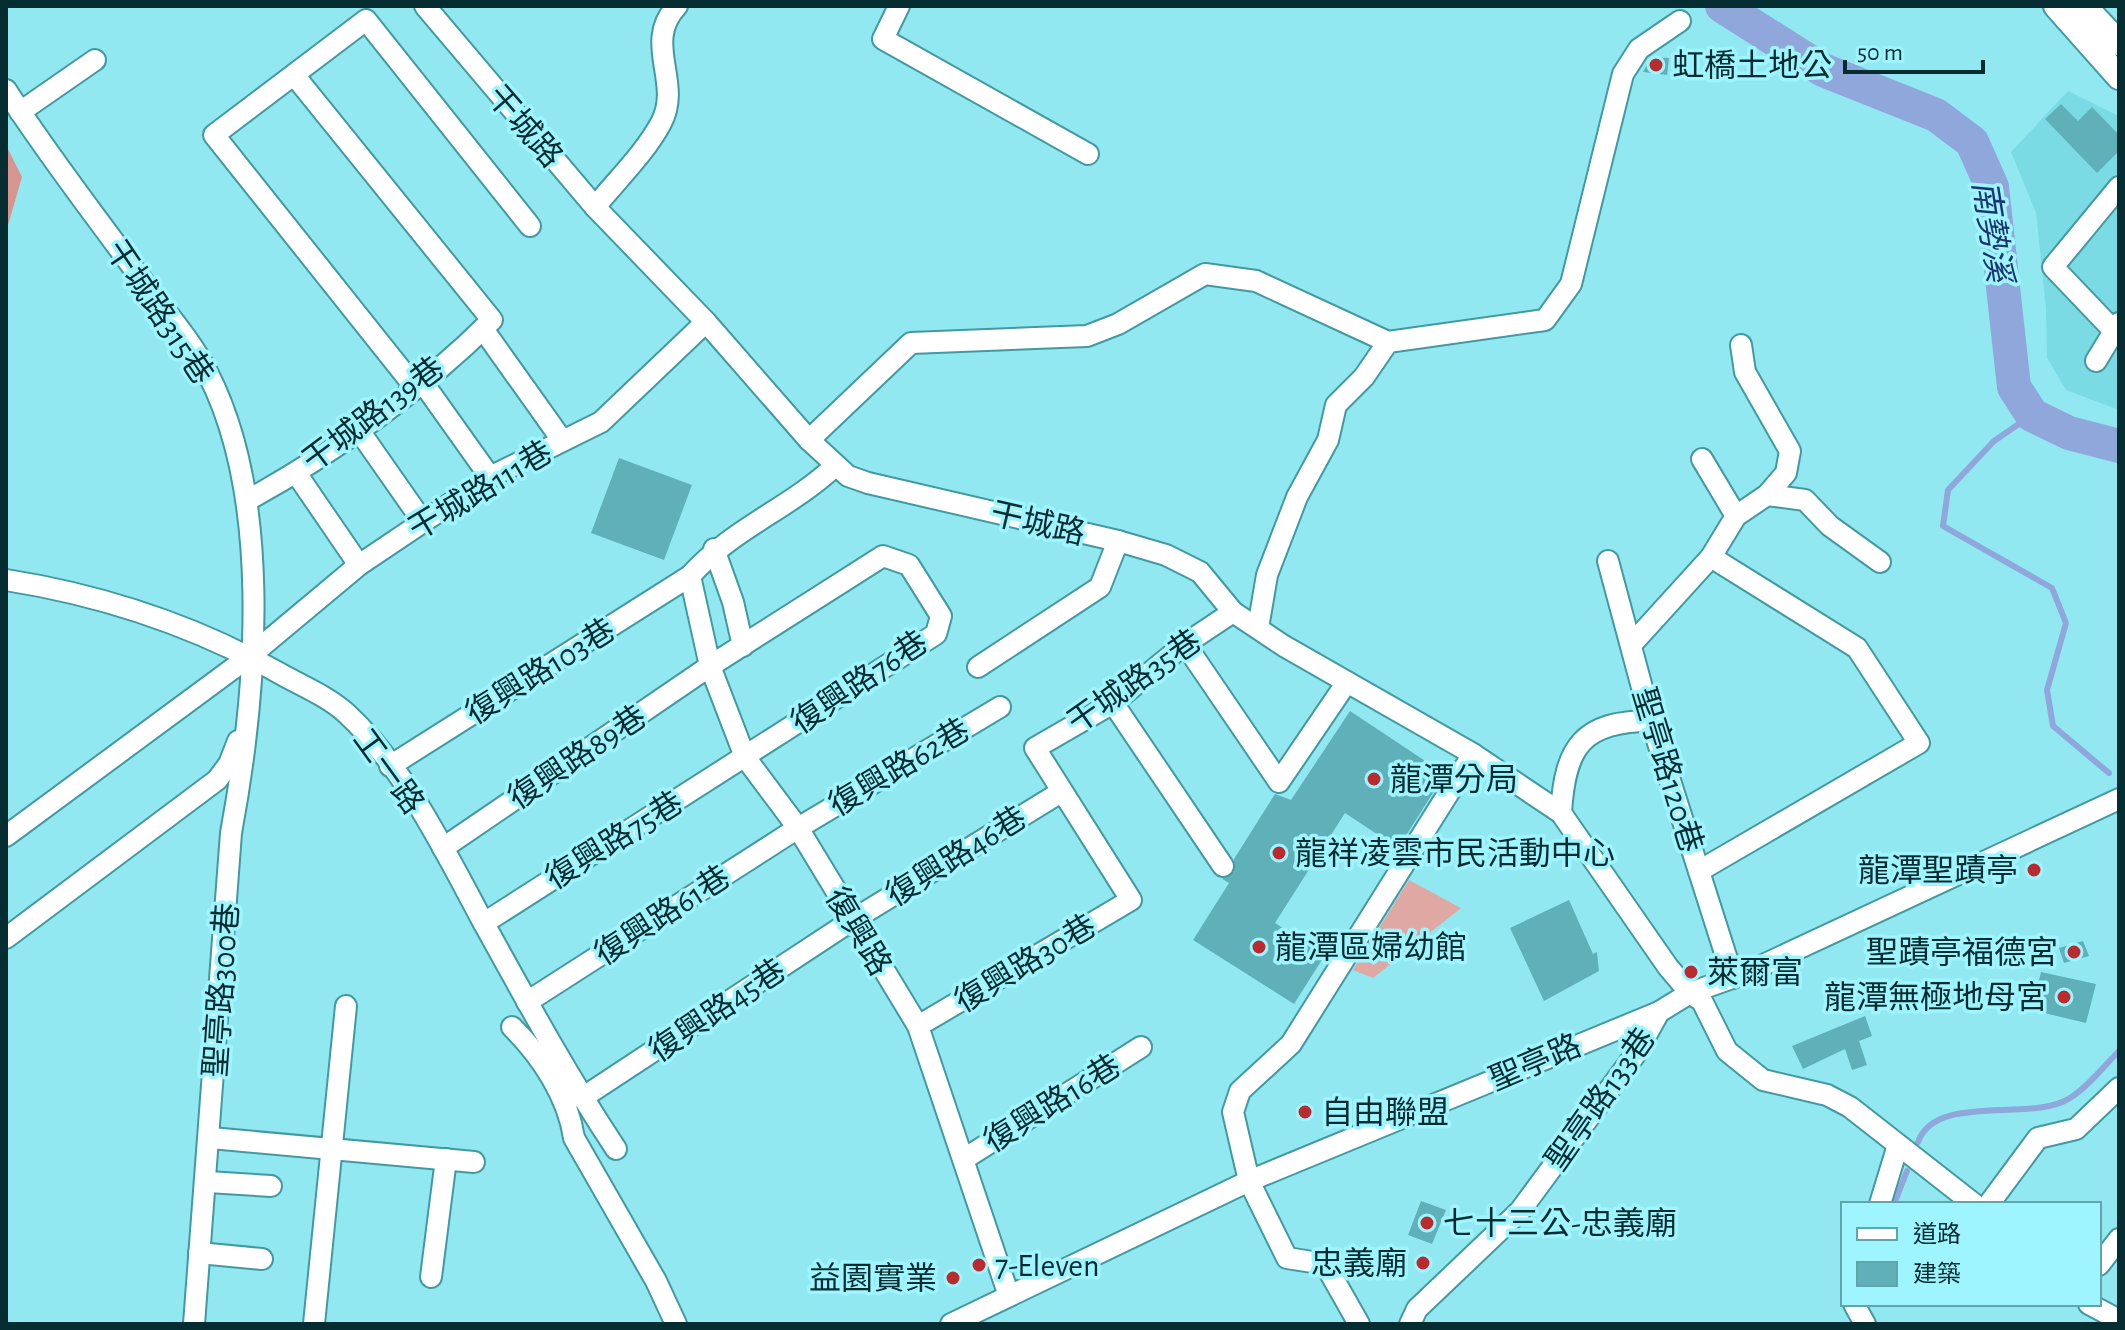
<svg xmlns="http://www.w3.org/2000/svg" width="2125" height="1330" font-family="'Alegreya Sans','Noto Sans TC',sans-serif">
<rect width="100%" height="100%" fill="#92e8f1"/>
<polygon fill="#7bdbe5" points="2068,91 2119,116 2119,410 2066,390 2047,358 2046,308 2036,213 2011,152"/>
<polygon fill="#e0a8a3" points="1409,880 1461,908 1373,978 1353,970"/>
<polygon fill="#d7958f" points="6,145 22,177 6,232"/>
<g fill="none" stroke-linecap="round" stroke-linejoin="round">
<g stroke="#8fa7db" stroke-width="6">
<polyline points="2032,415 1994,441 1948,490 1943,526 2052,588 2066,623 2047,690 2053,726 2109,773"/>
<path d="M1918 1142C1936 1092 2032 1123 2070 1098 2088 1087 2104 1066 2119 1051"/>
<polyline points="1894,1204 1907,1171"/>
</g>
<polyline stroke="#8fa7db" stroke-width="34" points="1722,6 1823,70 1936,115 1972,142 1992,187 2014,387 2032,415 2069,433 2119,446"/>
</g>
<g fill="#5fb0b9">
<polygon points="1651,57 1669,58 1667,75 1643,72"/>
<polygon points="2061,104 2078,121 2092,107 2119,135 2119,151 2097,173 2045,119"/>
<polygon points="619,458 692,485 664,560 591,533"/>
<polygon points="1350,711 1445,774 1398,848 1345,813 1275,923 1325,955 1294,1004 1193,940 1229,883 1222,879 1234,872 1234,859 1275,794 1291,800"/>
<polygon points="1569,900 1593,954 1597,952 1599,971 1544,1001 1510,928"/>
<polygon points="2083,941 2089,956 2064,963 2059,948"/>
<polygon points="2041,972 2096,984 2086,1023 2032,1010"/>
<polygon points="1865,1016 1872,1036 1859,1041 1867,1065 1852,1070 1845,1049 1803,1069 1792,1046"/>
<polygon points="1421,1201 1446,1210 1432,1244 1408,1235"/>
</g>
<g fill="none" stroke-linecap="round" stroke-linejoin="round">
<g stroke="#4299a2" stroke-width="24">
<g id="minor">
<polyline points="425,6 595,207 706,322 809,440 848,476 868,483 1118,541 1166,555 1200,572 1233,612 1284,646 1473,754 1561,813 1668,967 1690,993 1702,1001 1727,1051 1763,1080 1827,1095 1850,1107 1974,1204"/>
<polyline points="899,6 883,39 1088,154"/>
<path d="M6 90C50 159 102 224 150 291 167 313 186 335 200 359 275 487 257 693 231 833L194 1324"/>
<polyline points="20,112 95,60"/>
<path d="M595 207C616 181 645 153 661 123 683 82 642 43 677 6"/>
<polyline points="483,329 562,440"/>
<polyline points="2114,331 2053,267 2119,187"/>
<polyline points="2096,361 2119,323"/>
<polyline points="421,380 490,477"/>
<polyline points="414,386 214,135 366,20 530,226"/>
<polyline points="358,429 423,522"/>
<polyline points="809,440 911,343 1087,336 1118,324 1205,274 1256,281 1388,342"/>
<polyline points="1702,459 1736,516"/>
<polyline points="296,473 359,565"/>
<polyline points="1767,495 1805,500 1830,526 1880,562"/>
<path d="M248 500C335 452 422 390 492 320L294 75"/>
<polyline points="714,549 733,602 743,646"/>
<polyline points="1608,561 1651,721 1733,978"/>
<polyline points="690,576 710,666 745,757 798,828 918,1026 1009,1296"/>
<path d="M6 580C101 595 195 626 279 673 302 686 327 696 346 713 403 765 446 853 482 920 525 998 567 1075 616 1149"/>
<polyline points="1258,628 1267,575 1297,497 1328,440 1336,405 1364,377 1388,342 1545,320 1571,284 1623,74 1639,49 1680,21"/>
<polyline points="1185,644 1279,782 1347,682"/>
<polyline points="1631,645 1711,557 1736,516 1767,495 1786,473 1790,451 1745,372 1741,345"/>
<polyline points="978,667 1100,587 1118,541"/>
<polyline points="1113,703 1223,866"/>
<path d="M390 766 690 576C733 528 789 509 835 466"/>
<path d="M1561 813C1565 747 1582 721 1651 721"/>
<polyline points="6,836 250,656 359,565 490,477 601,422 706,322"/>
<polyline points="443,848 710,666 883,556 909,565 941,616 936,634 484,923"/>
<polyline points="1699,871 1919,743 1857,648 1711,557"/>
<polyline points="6,938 217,780 229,764 238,741"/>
<polyline points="527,1002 798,828 1000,707"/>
<polyline points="918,1026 1131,900 1035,748 1113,703 1185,644 1233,612"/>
<path d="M512 1027C541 1056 568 1096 574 1138L656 1281 676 1324"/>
<polyline points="582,1098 851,921 1061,792"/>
<polyline points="211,1138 474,1162"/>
<polyline points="964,1159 1141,1047"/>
<polyline points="208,1182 271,1186"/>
<polyline points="1880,1204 1898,1145"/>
<polyline points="1989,1204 2038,1138 2076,1129 2119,1088"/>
<polyline points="199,1253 262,1259"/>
<polyline points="2099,1265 2119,1239"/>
<polyline points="431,1277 446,1159"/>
<polyline points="1854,1304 1865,1324"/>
<polyline points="2089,1304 2119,1320"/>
<polyline points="314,1324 346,1006"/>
<polyline points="951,1324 1249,1181 1659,1012 1690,993 1746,973 2119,799"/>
<polyline points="1359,1324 1325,1264 1287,1258 1249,1181 1233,1112 1240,1091 1291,1044 1473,754"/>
<polyline points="1410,1324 1417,1309 1520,1211 1637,1052 1659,1012"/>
</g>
</g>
<g stroke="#4299a2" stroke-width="28">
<g id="major">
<polyline points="2056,6 2119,77"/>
<polyline points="2084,6 2119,43"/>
</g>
</g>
<use href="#minor" stroke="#fff" stroke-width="20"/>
<use href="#major" stroke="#fff" stroke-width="24"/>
</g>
<g fill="#ba2b2f" stroke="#9ff5ff" stroke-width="3">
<circle cx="1656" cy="65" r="8"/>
<circle cx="1374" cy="779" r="8"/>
<circle cx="1279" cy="853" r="8"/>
<circle cx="2034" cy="870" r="8"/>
<circle cx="1259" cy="947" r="8"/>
<circle cx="2074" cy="952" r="8"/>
<circle cx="1691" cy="972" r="8"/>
<circle cx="2064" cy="997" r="8"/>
<circle cx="1305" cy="1112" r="8"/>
<circle cx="1427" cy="1223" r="8"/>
<circle cx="1423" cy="1263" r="8"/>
<circle cx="979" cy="1265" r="8"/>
<circle cx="953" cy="1278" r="8"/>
</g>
<g text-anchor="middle" stroke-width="7" stroke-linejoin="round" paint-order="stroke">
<g font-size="32" fill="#052c30" stroke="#9ff5ff" text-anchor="start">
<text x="1672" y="76">虹橋土地公</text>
<text x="1390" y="790">龍潭分局</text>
<text x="1295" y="864">龍祥凌雲市民活動中心</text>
<text x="2018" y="881" text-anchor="end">龍潭聖蹟亭</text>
<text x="1275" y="958">龍潭區婦幼館</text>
<text x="2058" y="963" text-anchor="end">聖蹟亭福德宮</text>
<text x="1707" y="983">萊爾富</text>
<text x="2048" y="1008" text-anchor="end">龍潭無極地母宮</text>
<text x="1321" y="1123">自由聯盟</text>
<text x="1443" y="1234">七十三公-忠義廟</text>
<text x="1407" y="1274" text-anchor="end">忠義廟</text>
<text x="995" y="1276">7-Eleven</text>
<text x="937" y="1289" text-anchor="end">益園實業</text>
</g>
<g font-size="32" fill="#052c30" stroke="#9ff5ff">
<text transform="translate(525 126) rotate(49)" y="11">干城路</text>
<text transform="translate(160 312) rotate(56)" y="11">干城路315巷</text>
<text transform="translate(373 414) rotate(-37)" y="11">干城路139巷</text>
<text transform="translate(480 490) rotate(-31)" y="11">干城路111巷</text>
<text transform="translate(1038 523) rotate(13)" y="11">干城路</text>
<text transform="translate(540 671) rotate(-32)" y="11">復興路103巷</text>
<text transform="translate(1134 681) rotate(-35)" y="11">干城路35巷</text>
<text transform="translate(859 682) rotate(-34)" y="11">復興路76巷</text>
<text transform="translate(577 757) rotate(-34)" y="11">復興路89巷</text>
<text transform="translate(899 767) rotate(-31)" y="11">復興路62巷</text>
<text transform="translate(1668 770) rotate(73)" y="11">聖亭路120巷</text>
<text transform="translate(389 771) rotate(54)" y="11">工一路</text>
<text transform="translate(614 840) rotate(-32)" y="11">復興路75巷</text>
<text transform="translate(956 856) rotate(-32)" y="11">復興路46巷</text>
<text transform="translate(662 915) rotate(-33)" y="11">復興路61巷</text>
<text transform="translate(859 931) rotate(59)" y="11">復興路</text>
<text transform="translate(1025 963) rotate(-31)" y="11">復興路30巷</text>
<text transform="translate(221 990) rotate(-86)" y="11">聖亭路300巷</text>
<text transform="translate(717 1010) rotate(-34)" y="11">復興路45巷</text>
<text transform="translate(1535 1062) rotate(-23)" y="11">聖亭路</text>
<text transform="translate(1600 1099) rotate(-55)" y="11">聖亭路133巷</text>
<text transform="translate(1052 1103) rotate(-32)" y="11">復興路16巷</text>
</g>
<g font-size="34" font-style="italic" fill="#1c3572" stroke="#9ff5ff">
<text transform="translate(1993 231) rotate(81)" y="12">南勢溪</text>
</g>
</g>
<rect width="2125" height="1330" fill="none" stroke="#052c30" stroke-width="16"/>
<rect x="1841" y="1202" width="260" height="104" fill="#9ff5ff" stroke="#61a5ac" stroke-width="2"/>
<rect x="1857" y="1228" width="40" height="12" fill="#ffffff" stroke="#61a5ac" stroke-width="2"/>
<text x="1913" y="1242" font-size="24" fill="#052c30">道路</text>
<rect x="1857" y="1262" width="40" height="24" fill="#5fb0b9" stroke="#61a5ac" stroke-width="2"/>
<text x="1913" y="1282" font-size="24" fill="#052c30">建築</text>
<path d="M1845 60v12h138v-12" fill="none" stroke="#052c30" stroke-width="4"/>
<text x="1857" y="60" font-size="24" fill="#052c30" stroke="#9ff5ff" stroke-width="6" paint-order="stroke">50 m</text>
</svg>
